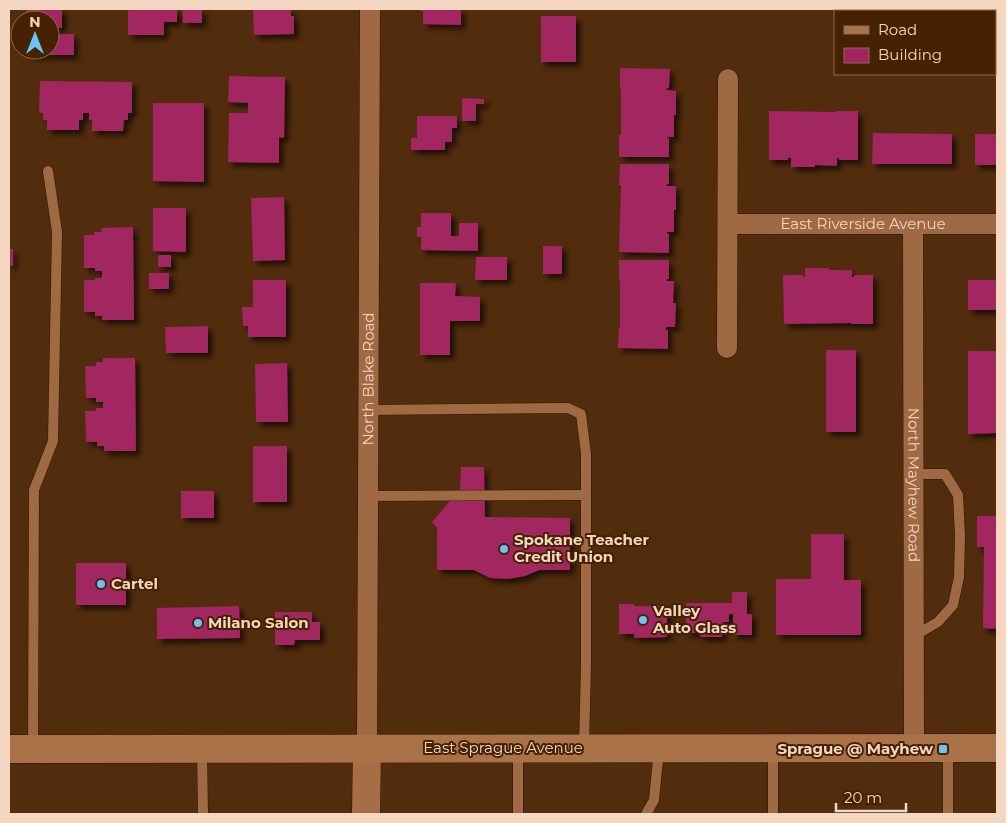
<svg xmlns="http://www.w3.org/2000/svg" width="1006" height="823" font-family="Montserrat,sans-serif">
<defs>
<filter id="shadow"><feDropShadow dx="4.5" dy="4.5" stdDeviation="2.5" flood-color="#0009"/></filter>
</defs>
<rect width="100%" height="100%" fill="#512c0d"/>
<g fill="#a22560" filter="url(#shadow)">
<polygon points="26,9 62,9 62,28 50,28 50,20 26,20"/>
<polygon points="128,9 177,9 177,22 164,22 164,35 128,35"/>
<polygon points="182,9 202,9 202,23 183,23"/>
<polygon points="253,9 291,9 291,16 294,16 294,34 254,35"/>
<polygon points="420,9 461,9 461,25 423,24 423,11 420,11"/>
<rect x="541" y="16" width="35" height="46"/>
<polygon points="50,34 74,34 74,55 27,55 27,50 50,50"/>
<polygon points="620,68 670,69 669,88 667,88 667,90 676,91 676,115 674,115 674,137 667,137 667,138 669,138 669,157 619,157 619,135 621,135 621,89 620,89"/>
<polygon points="229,76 285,77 284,138 279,137 279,163 228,162 229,113 248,113 248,103 228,102"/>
<polygon points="40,81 132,82 132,113 128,113 128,120 124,120 123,131 92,131 92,120 89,120 89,113 83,113 83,120 79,120 79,130 47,130 47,120 43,120 43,113 39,112"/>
<polygon points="462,98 484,99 484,104 476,104 476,121 462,121"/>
<polygon points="153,103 204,103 204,182 153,181"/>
<polygon points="769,111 836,112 836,111 858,111 858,160 839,160 839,158 837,158 837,166 815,165 815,167 791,167 791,158 788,158 788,160 769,160"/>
<polygon points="417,116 457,116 457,128 452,128 452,142 445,142 445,150 411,150 411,138 417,138"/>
<polygon points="873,133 952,134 952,164 872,164"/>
<rect x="975" y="134" width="22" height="31"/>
<polygon points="620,164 669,164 669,184 667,184 667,186 676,186 676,210 674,210 674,232 667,232 667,234 669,234 669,253 619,252 621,185 619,185"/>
<polygon points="284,197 285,260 253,261 251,198"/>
<polygon points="153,208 186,208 186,252 153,251"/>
<polygon points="421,213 451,213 451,236 459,236 459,223 478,223 478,251 421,250 421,237 417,237 417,227 421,227"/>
<polygon points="133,227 134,320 102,320 102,316 95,316 95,312 84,312 84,280 95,280 95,278 102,278 102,271 95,271 95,268 84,268 84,235 94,235 94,232 102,232 101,228"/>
<rect x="543" y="246" width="19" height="28"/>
<rect x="9" y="249" width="4" height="17"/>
<rect x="158" y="255" width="13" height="12"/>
<polygon points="476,257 507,257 507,280 475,280"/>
<polygon points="619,260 669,260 669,279 667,279 667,281 674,281 673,303 676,303 675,327 666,327 666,330 668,330 668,349 618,348 619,327 620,327 620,281 619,281"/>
<polygon points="805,268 829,268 829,270 852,270 852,277 854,277 854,275 873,275 873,324 851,324 851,323 784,324 783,275 803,275 803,277 805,277"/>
<rect x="149" y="273" width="20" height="16"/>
<polygon points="253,280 286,280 286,337 248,337 248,326 243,326 242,307 253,307"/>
<rect x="968" y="280" width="29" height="30"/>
<polygon points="420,283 456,283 455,296 480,297 480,321 450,321 450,355 420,355"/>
<polygon points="208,326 208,353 166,353 165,327"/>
<rect x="826" y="350" width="30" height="82"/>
<polygon points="968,351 997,351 997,433 968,434"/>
<polygon points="103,358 135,358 136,451 104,451 104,446 97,446 97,442 86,442 85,411 96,411 96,408 103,408 103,402 96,402 96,398 86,398 85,366 96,366 96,362 103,362"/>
<polygon points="287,363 288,422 256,422 255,364"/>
<rect x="253" y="446" width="34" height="56"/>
<polygon points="461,467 484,467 485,517 570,518 570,570 539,570 525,576 508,579 490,578 474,570 437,570 437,528 432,522 460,489"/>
<rect x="181" y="491" width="33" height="27"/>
<polygon points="977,516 997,516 997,629 983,628 984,547 977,547"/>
<polygon points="811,534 844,534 844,580 861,580 861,635 776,635 776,579 811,579"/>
<rect x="76" y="563" width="50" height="42"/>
<polygon points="732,592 747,592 747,614 752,614 752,635 733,635 733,614 729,614 729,622 723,622 722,637 700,637 700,633 686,633 686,603 732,603"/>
<polygon points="619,604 634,604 634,606 667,606 667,637 634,638 634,634 619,634"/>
<polygon points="239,606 240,638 157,639 157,608"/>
<polygon points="275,612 312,612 312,622 320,622 320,640 295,640 294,645 275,645"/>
</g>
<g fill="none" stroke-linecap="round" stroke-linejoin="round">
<g stroke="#301703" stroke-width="11">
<g id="lane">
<polyline points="368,410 568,408 581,414 586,454 586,664 584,747"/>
<polyline points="913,474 945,474 958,495 960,536 959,577 953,605 938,622 914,636"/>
<polyline points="368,496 586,495"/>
<polyline points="33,748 34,490 53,441 57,232 48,171"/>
<polyline points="202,750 203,814"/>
<polyline points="518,814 518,749"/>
<polyline points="646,814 654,800 659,749"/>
<polyline points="773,814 773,750"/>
<polyline points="948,814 948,749"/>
</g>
</g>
<g stroke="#301703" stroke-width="21">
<g id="street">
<path id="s1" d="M728 224H997"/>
<path id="s2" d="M913 224 914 748"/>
<polyline points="727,348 728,79"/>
<path id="s3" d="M367 749 370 9"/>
</g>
</g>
<g stroke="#301703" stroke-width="29">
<polyline id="secondary" points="366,814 367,749"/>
</g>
<g stroke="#301703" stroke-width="29">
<polyline id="primary" points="9,749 997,748"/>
</g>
<use href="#lane" stroke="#9f6a43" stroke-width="10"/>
<use href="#street" stroke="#9f6a43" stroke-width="20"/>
<use href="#secondary" stroke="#a56e45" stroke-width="28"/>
<use href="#primary" stroke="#aa7247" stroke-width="28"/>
</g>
<g fill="#6fc2f4" stroke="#462202" stroke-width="2">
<circle cx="504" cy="549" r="5"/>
<circle cx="101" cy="584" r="5"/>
<circle cx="643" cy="620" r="5"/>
<circle cx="198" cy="623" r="5"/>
<rect x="938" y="744" width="10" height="10" rx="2.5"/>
</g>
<g text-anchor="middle" stroke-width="4" stroke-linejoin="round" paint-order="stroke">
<g font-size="15" fill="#f4d6c1" stroke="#462202">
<text dy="5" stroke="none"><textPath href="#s1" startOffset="135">East Riverside Avenue</textPath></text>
<text dy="5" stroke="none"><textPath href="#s3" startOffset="370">North Blake Road</textPath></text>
<text dy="5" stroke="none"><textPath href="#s2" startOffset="261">North Mayhew Road</textPath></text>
<text x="503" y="753">East Sprague Avenue</text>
</g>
<g font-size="15" font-weight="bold" fill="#f4d6c1" stroke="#462202" text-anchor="start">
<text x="514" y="545">Spokane Teacher<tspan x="514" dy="17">Credit Union</tspan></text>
<text x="111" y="589">Cartel</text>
<text x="653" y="616">Valley<tspan x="653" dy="17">Auto Glass</tspan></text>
<text x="208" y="628">Milano Salon</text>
<text x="933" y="754" text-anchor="end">Sprague @ Mayhew</text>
</g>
</g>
<rect width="1006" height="823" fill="none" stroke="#f4d6c1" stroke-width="20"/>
<rect x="834" y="10" width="162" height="65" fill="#462202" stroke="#8c6a4e"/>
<rect x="844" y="26" width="25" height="8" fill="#aa7247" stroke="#8c6a4e"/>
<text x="878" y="35" font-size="15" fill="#f4d6c1">Road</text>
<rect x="844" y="48" width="25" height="15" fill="#a22560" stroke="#8c6a4e"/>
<text x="878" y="60" font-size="15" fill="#f4d6c1">Building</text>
<g transform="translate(35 35)"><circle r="24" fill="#462202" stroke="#8c6a4e"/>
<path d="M0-4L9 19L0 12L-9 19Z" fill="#6fc2f4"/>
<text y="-8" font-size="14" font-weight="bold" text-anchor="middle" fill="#f4d6c1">N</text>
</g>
<path d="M836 803v8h70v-8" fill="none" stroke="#f4d6c1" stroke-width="2.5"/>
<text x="844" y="803" font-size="15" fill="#f4d6c1" stroke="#462202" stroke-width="4" paint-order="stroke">20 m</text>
</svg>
